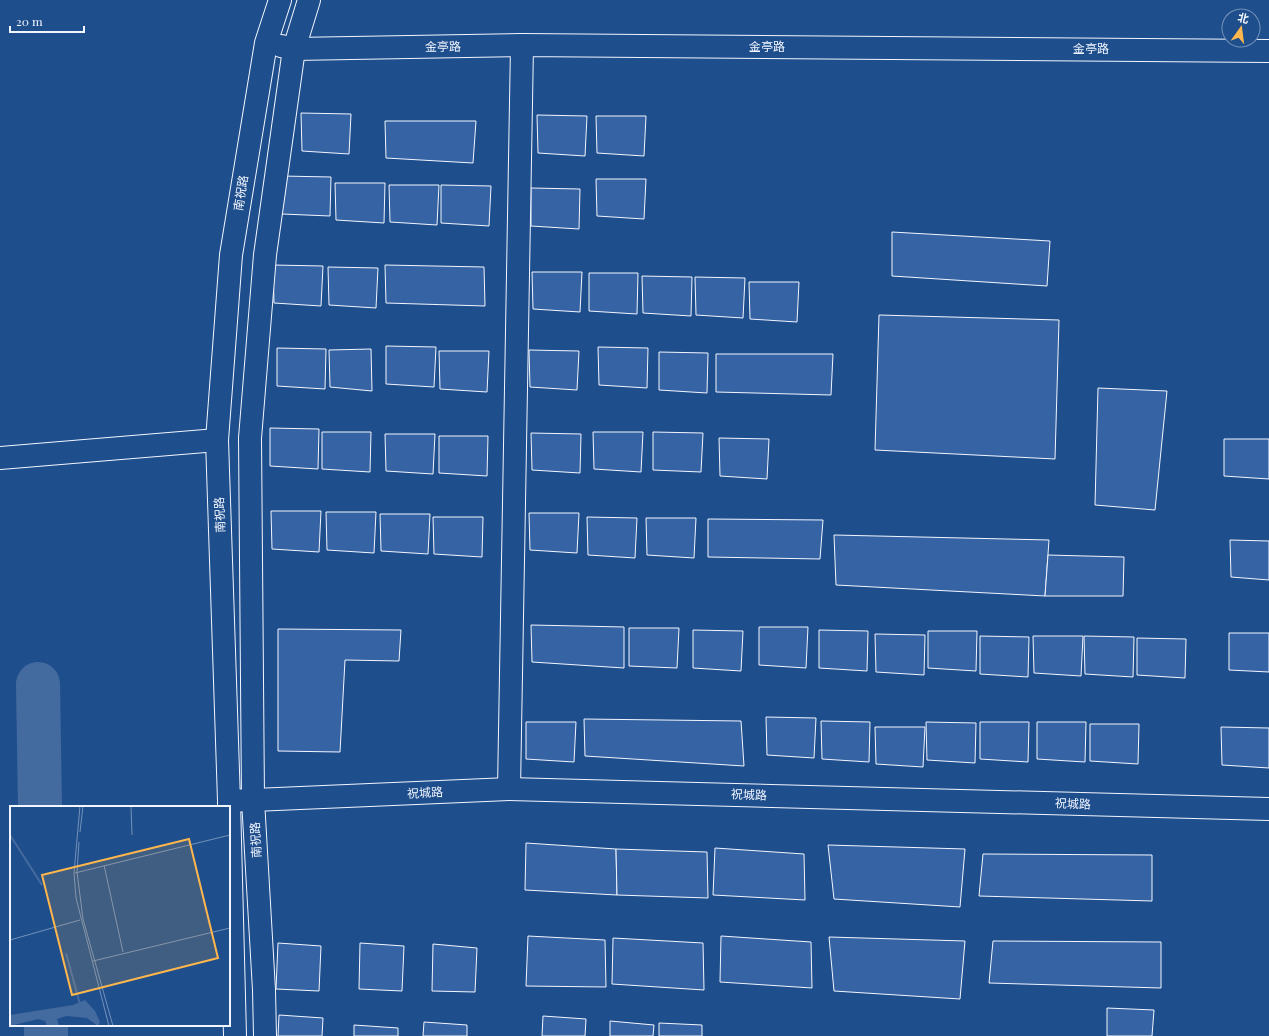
<svg xmlns="http://www.w3.org/2000/svg" width="1269" height="1036" font-family="'Playfair Display','Noto Sans SC',serif">
<rect width="100%" height="100%" fill="#1f4e8c"/>
<g fill="none" stroke-linecap="round" stroke-linejoin="round">
<g stroke="#446ba0" stroke-width="44">
<polyline points="38,684 40,807"/>
<polyline points="46,1025 46,1036"/>
</g>
</g>
<g fill="#3563a3" stroke="#f2f6ff">
<polygon points="301,113 351,114 349,154 302,151"/>
<polygon points="537,115 587,116 585,156 538,153"/>
<polygon points="596,116 646,116 644,156 597,153"/>
<polygon points="385,121 476,121 473,163 386,158"/>
<polygon points="282,176 331,177 330,216 282,214"/>
<polygon points="596,179 646,179 644,219 597,216"/>
<polygon points="335,183 385,183 384,223 336,220"/>
<polygon points="389,185 439,185 437,225 390,222"/>
<polygon points="441,185 491,186 489,226 441,223"/>
<polygon points="531,188 580,189 579,229 531,226"/>
<polygon points="892,232 1050,241 1047,286 892,276"/>
<polygon points="273,265 323,266 321,306 274,303"/>
<polygon points="385,265 484,267 485,306 386,303"/>
<polygon points="328,267 378,268 376,308 329,305"/>
<polygon points="532,272 582,272 580,312 533,309"/>
<polygon points="589,273 638,273 637,314 589,311"/>
<polygon points="642,276 692,277 691,316 643,313"/>
<polygon points="695,277 745,278 743,318 696,315"/>
<polygon points="749,282 799,282 797,322 750,319"/>
<polygon points="879,315 1059,320 1055,459 875,450"/>
<polygon points="386,346 436,347 434,387 386,384"/>
<polygon points="598,347 648,348 647,388 599,385"/>
<polygon points="277,348 326,349 325,389 277,386"/>
<polygon points="371,349 372,391 330,387 329,350"/>
<polygon points="529,350 579,351 577,390 530,387"/>
<polygon points="439,351 489,351 487,392 440,389"/>
<polygon points="659,352 708,353 707,393 659,390"/>
<polygon points="716,354 833,354 831,395 716,392"/>
<polygon points="1098,388 1167,391 1155,510 1095,505"/>
<polygon points="270,428 319,429 318,469 270,466"/>
<polygon points="322,432 371,432 370,472 322,469"/>
<polygon points="593,432 643,432 641,472 594,469"/>
<polygon points="653,432 703,433 701,472 653,470"/>
<polygon points="531,433 581,434 580,473 532,470"/>
<polygon points="385,434 435,434 433,474 386,471"/>
<polygon points="439,436 488,436 487,476 439,473"/>
<polygon points="719,438 769,439 767,479 720,476"/>
<polygon points="1224,439 1269,439 1269,479 1224,476"/>
<polygon points="271,511 321,511 319,552 272,549"/>
<polygon points="326,512 376,512 374,553 327,550"/>
<polygon points="529,513 579,513 577,553 530,550"/>
<polygon points="380,514 430,514 428,554 381,551"/>
<polygon points="433,517 483,517 482,557 434,554"/>
<polygon points="587,517 637,518 635,558 588,555"/>
<polygon points="646,518 696,518 694,558 647,555"/>
<polygon points="708,519 823,520 820,559 708,557"/>
<polygon points="834,535 1049,540 1045,596 836,585"/>
<polygon points="1230,540 1269,541 1269,580 1231,577"/>
<polygon points="1048,555 1124,557 1123,596 1045,596"/>
<polygon points="531,625 624,627 624,668 532,662"/>
<polygon points="759,627 808,627 806,668 759,665"/>
<polygon points="629,628 679,628 677,668 629,666"/>
<polygon points="278,629 401,630 399,661 345,660 340,752 278,751"/>
<polygon points="693,630 743,631 741,671 693,668"/>
<polygon points="819,630 868,631 867,671 819,668"/>
<polygon points="928,631 977,631 976,671 928,668"/>
<polygon points="1229,633 1269,633 1269,672 1229,670"/>
<polygon points="875,634 925,635 924,675 876,672"/>
<polygon points="980,636 1029,637 1028,677 980,674"/>
<polygon points="1033,636 1083,636 1081,676 1034,673"/>
<polygon points="1084,636 1134,637 1133,677 1085,674"/>
<polygon points="1137,638 1186,639 1185,678 1137,675"/>
<polygon points="766,717 816,718 814,758 767,755"/>
<polygon points="584,719 741,721 744,766 585,756"/>
<polygon points="821,721 870,722 869,762 822,759"/>
<polygon points="526,722 576,722 574,762 526,759"/>
<polygon points="926,722 976,723 975,763 927,760"/>
<polygon points="980,722 1029,722 1028,762 980,759"/>
<polygon points="1037,722 1086,722 1085,762 1037,759"/>
<polygon points="1090,724 1139,724 1138,764 1090,761"/>
<polygon points="875,727 925,727 923,767 876,764"/>
<polygon points="1221,727 1269,728 1269,768 1222,765"/>
<polygon points="526,843 616,849 617,895 525,890"/>
<polygon points="828,845 965,849 960,907 834,899"/>
<polygon points="715,848 804,854 805,900 713,895"/>
<polygon points="616,849 707,852 708,898 617,895"/>
<polygon points="983,854 1152,855 1152,901 979,896"/>
<polygon points="528,936 605,940 606,987 526,986"/>
<polygon points="721,936 811,942 812,988 720,982"/>
<polygon points="829,937 965,941 960,999 834,991"/>
<polygon points="613,938 703,943 704,990 612,984"/>
<polygon points="993,941 1161,942 1161,988 989,983"/>
<polygon points="278,943 321,946 319,991 276,989"/>
<polygon points="360,943 404,946 402,991 359,989"/>
<polygon points="433,944 477,948 475,992 432,991"/>
<polygon points="1107,1008 1154,1010 1152,1036 1107,1036"/>
<polygon points="279,1015 323,1018 322,1036 278,1036"/>
<polygon points="543,1016 586,1019 585,1036 542,1036"/>
<polygon points="610,1021 654,1025 653,1036 610,1036"/>
<polygon points="424,1022 467,1025 467,1036 423,1036"/>
<polygon points="659,1023 702,1025 702,1036 659,1036"/>
<polygon points="354,1025 398,1028 398,1036 354,1036"/>
</g>
<g fill="none" stroke-linecap="round" stroke-linejoin="round">
<g stroke="#f2f6ff" stroke-width="24">
<g id="minor">
<polyline points="0,458 217,440"/>
<polyline points="509,789 522,45"/>
<polyline points="229,801 509,789 1269,809"/>
</g>
</g>
<g stroke="#f2f6ff" stroke-width="24">
<g id="major">
<polyline points="281,46 294,49 522,45 1269,51"/>
<polyline points="235,1036 229,801 217,440 231,255 266,43 280,0"/>
<polyline points="265,1036 264,990 253,800 250,438 265,255 294,49 309,0"/>
</g>
</g>
<use href="#minor" stroke="#1f4e8c" stroke-width="22"/>
<use href="#major" stroke="#1f4e8c" stroke-width="22"/>
</g>
<g text-anchor="middle" stroke-width="3" stroke-linejoin="round" paint-order="stroke">
<g font-size="12" fill="#f2f6ff" stroke="#1f4e8c">
<text transform="translate(443 47) rotate(-1)" y="4">金亭路</text>
<text x="767" y="51">金亭路</text>
<text x="1091" y="53">金亭路</text>
<text transform="translate(241 193) rotate(-81)" y="4">南祝路</text>
<text transform="translate(220 515) rotate(-92)" y="4">南祝路</text>
<text transform="translate(425 793) rotate(-3)" y="4">祝城路</text>
<text transform="translate(749 795) rotate(2)" y="4">祝城路</text>
<text transform="translate(1073 804) rotate(2)" y="4">祝城路</text>
<text transform="translate(256 840) rotate(-93)" y="4">南祝路</text>
</g>
</g>
<g transform="translate(10 806)">
<rect width="220" height="220" fill="#1f4e8c"/>
<path d="M75 194 85 205 90 216 88 220 77 212 56 210 47 213 49 220H37L35 215 28 213 0 220V209L63 199Z" fill="#446ba0"/>
<path fill="none" stroke="#446ba0" stroke-width="2" d="M0 29 32 79M56 147 71 202"/>
<path fill="none" stroke="#7391ba" stroke-width="1" d="M70 0 64 67 66 92 99 220M121 0 122 29M70 26 73 0M69 36 67 66 73 113 103 220M94 59 113 146M65 67 220 29M0 134 70 114M83 155 220 122"/>
<path fill="#ffb74d" fill-opacity="0.15" stroke="#ffb74d" stroke-width="2" d="M179 33 208 152 62 189 32 69Z"/>
<rect width="220" height="220" fill="none" stroke="#f2f6ff" stroke-width="2"/>
</g>
<g transform="translate(1241 28) rotate(14)"><circle r="19" fill="#1f4e8c" stroke="#7391ba"/>
<path d="M0-3L7 15L0 10L-7 15Z" fill="#ffb74d"/>
<text y="-6" font-size="11" font-weight="bold" text-anchor="middle" fill="#f2f6ff">北</text>
</g>
<path d="M10 26v6h74v-6" fill="none" stroke="#f2f6ff" stroke-width="2"/>
<text x="16" y="26" font-size="12" fill="#f2f6ff" stroke="#1f4e8c" stroke-width="3" paint-order="stroke">20 m</text>
</svg>
